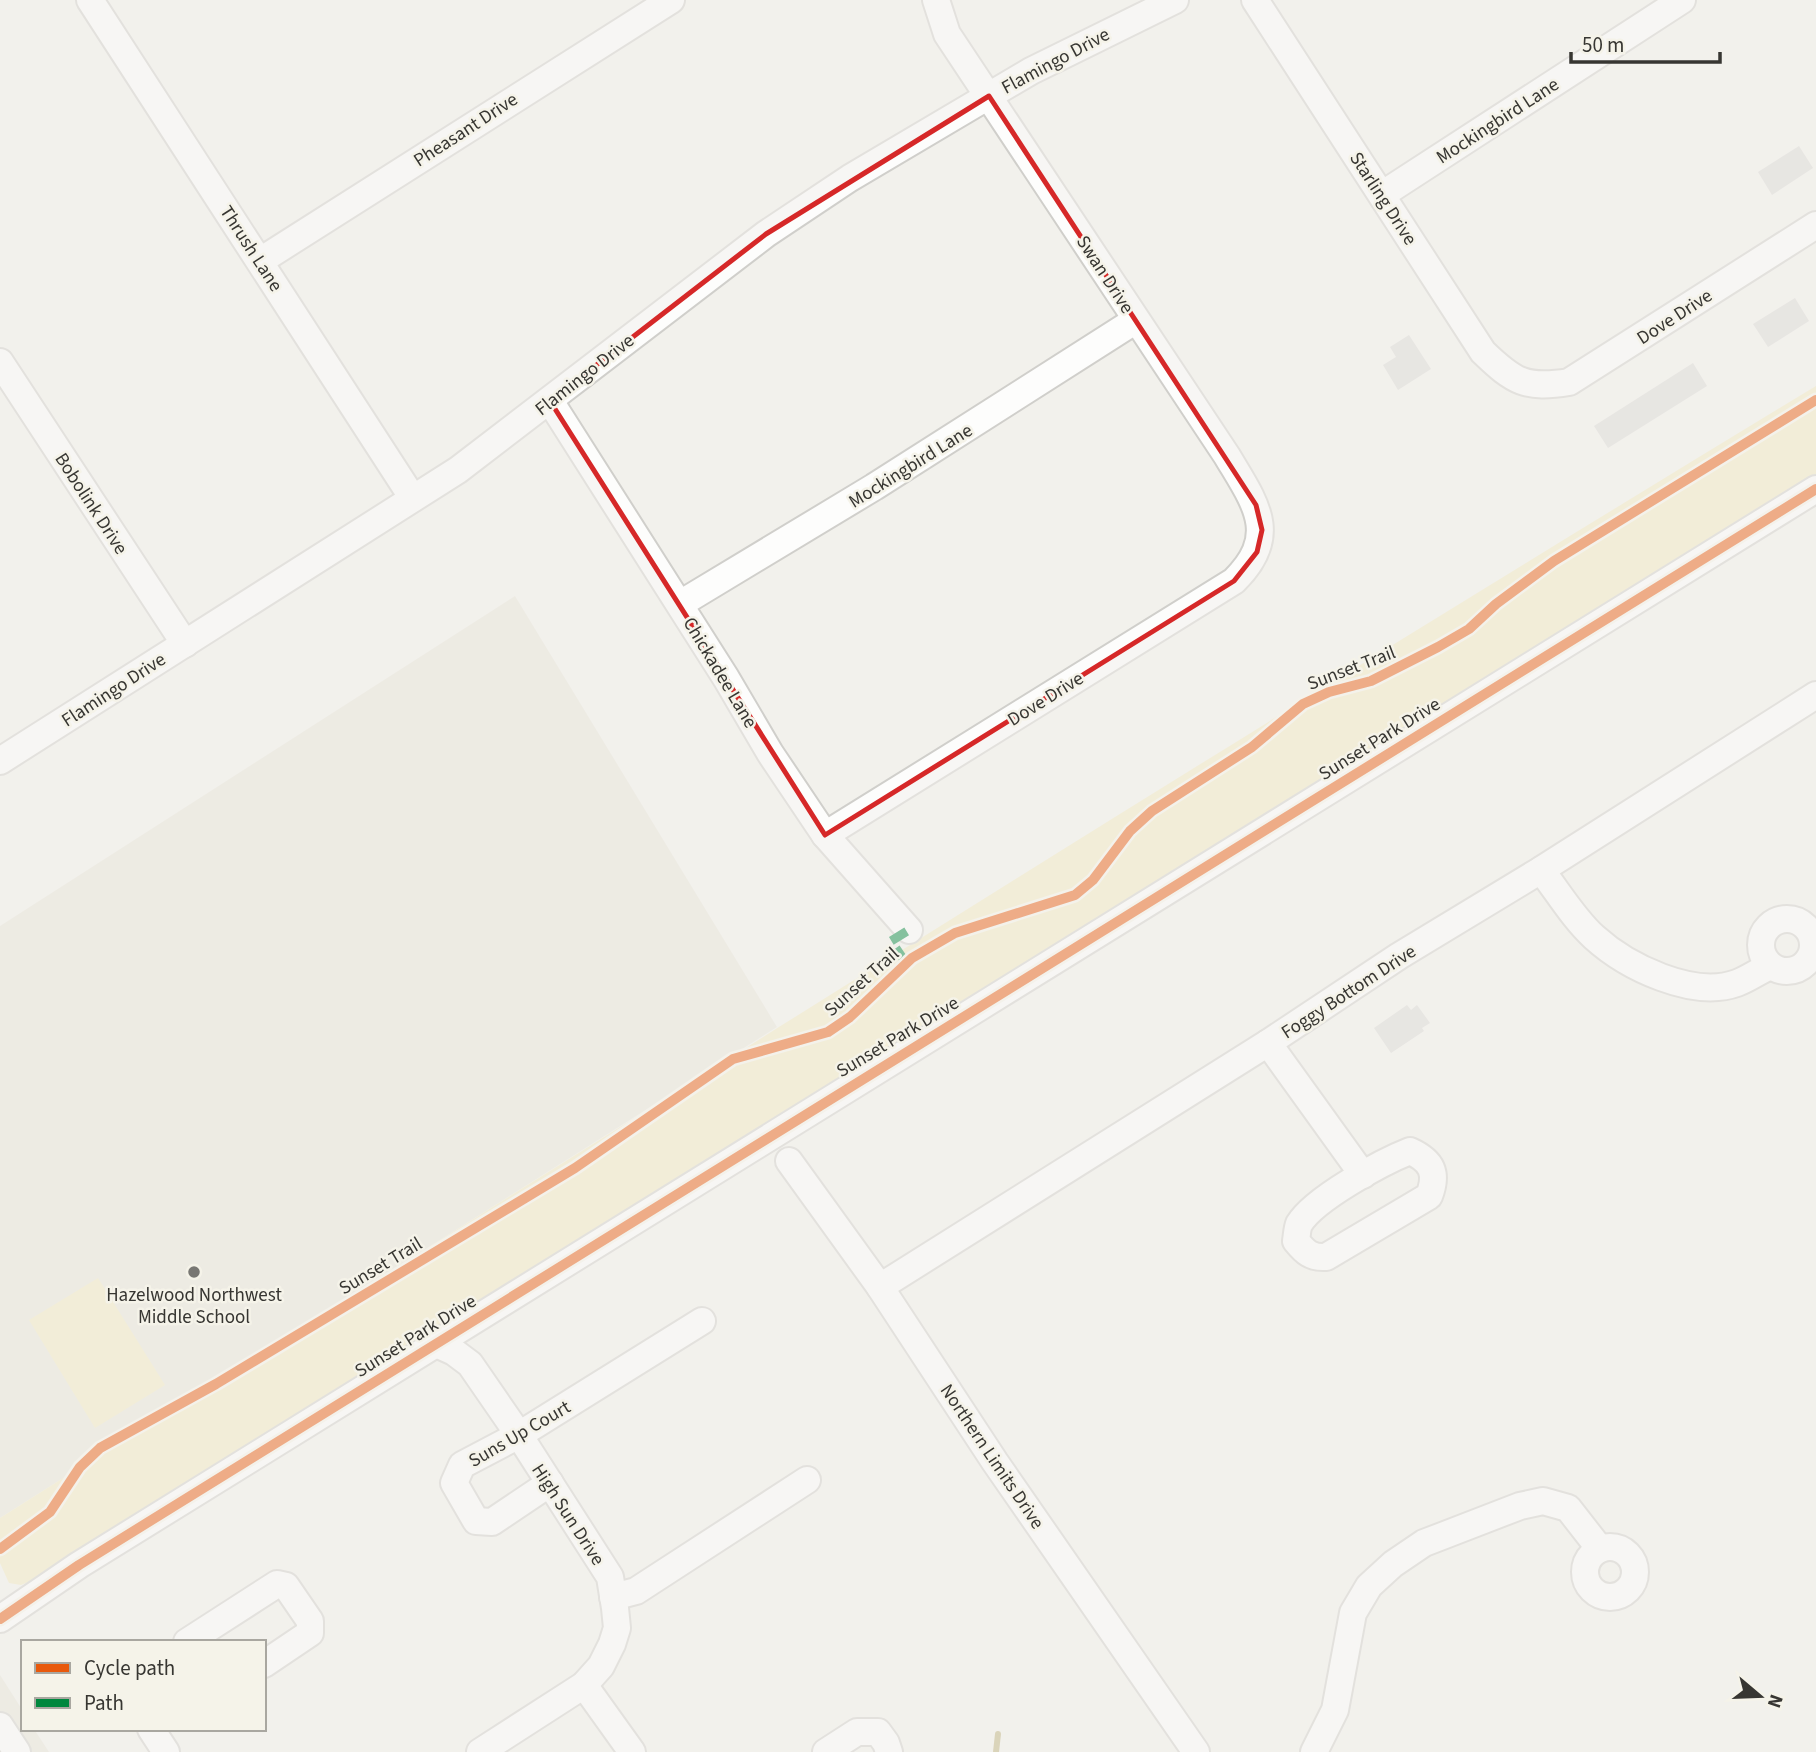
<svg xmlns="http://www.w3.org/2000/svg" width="1816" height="1752" font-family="'Source Sans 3',sans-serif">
<rect width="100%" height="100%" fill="#f2f1ec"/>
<g fill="#e7e5d8">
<polygon points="515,596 777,1027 0,1518 0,926"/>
<polygon points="0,1675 23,1711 23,1729 34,1729 49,1752 0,1752"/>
</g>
<g fill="#f2e9be">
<path d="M1816 386V479L38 1578 21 1585 9 1583 0 1563V1518C603 1137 1206 756 1816 386Z"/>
<polygon points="98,1278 165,1385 95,1428 29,1320"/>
</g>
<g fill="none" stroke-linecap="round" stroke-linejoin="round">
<polyline stroke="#bdb27d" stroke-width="6" points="996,1752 998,1734"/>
</g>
<g fill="#dad9d5">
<polygon points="1799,146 1813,168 1772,195 1758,172"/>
<polygon points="1795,298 1809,321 1768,347 1753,324"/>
<polygon points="1409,335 1431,369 1398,390 1383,365 1396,357 1390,347"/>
<polygon points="1693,363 1707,386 1608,448 1594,426"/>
<polygon points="1407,1005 1411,1010 1417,1005 1430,1023 1422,1028 1424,1031 1391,1053 1374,1028"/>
</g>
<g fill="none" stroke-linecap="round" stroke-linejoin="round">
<g stroke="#d0cfcb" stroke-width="30">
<g id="minor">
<polyline points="90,0 412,497"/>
<path d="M1255 0 1483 352C1514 382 1526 389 1569 382L1816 225"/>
<polyline points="1383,194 1682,0"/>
<polyline points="260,261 671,0"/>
<polyline points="0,362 185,644"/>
<polyline points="550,401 726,678 770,753 825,835 909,930"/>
<polyline points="680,604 874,487 1136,320"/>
<polyline points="0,761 458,470 766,234 850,178 1031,71 1175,0"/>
<path d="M825 835 1234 581C1281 535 1255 503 1227 456L947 34 936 0"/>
<path d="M1541 870C1558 892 1574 919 1594 937 1627 967 1693 999 1737 983 1748 979 1759 971 1770 966"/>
<circle cx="1787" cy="945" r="26"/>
<polyline points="1268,1043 1363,1175"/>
<path d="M1410 1151C1432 1161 1438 1173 1429 1196L1326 1257C1311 1258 1305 1252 1296 1241 1297 1235 1297 1229 1299 1224 1314 1199 1382 1162 1410 1151Z"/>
<polyline points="789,1161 880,1287 995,1462 1196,1752"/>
<polyline points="880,1287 1268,1043 1399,956 1541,870 1816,695"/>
<polyline points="434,1343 454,1352 470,1364 519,1435 610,1577 615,1608 617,1628 612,1644 601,1666 584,1685 480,1752"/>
<polyline points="550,1483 492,1522 476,1521 454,1483 462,1465 519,1435 702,1321"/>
<circle cx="1610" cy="1572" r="25"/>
<polyline points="613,1597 636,1591 807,1480"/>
<path d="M0 1619 79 1565C657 1204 1237 847 1816 489"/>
<polyline points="187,1642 277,1584 286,1586 310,1621 310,1633 264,1664"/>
<polyline points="584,1685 632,1752"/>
<polyline points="0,1726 17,1752"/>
<polyline points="151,1729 166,1752"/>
<polyline points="826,1752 857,1732 878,1732 886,1743 889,1752"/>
<polyline points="1314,1752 1335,1710 1353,1613 1369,1586 1393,1564 1424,1543 1520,1506 1543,1501 1568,1508 1600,1549"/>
</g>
</g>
<use href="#minor" stroke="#fdfdfc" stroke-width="26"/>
<polyline stroke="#00873e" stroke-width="9" stroke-dasharray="18 9" stroke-linecap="butt" points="906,963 891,941 909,930"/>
<g stroke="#f5f3e9" stroke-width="15">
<g id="cycleway">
<polyline points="0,1549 50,1512 80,1467 100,1448 216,1384 575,1168 733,1059 828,1032 850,1017 912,958 955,933 1075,895 1093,880 1130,831 1152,811 1252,747 1303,704 1329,692 1371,681 1438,647 1469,629 1496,604 1554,561 1816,400"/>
<path d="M0 1619 79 1565C657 1204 1237 847 1816 489"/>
</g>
</g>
<use href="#cycleway" stroke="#e8590c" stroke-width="10"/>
</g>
<path d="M0 0H1816V1752H0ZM989 96 1256 505 1262 530 1257 552 1234 581 825 835 550 401 766 234Z" fill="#f2f1ec" fill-opacity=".55" fill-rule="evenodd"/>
<path fill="none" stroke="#d62828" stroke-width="5" stroke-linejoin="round" d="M989 96 1256 505 1262 530 1257 552 1234 581 825 835 550 401 766 234Z"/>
<circle fill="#787773" stroke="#f5f3e9" stroke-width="2.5" cx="194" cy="1272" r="7"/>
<g text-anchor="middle" stroke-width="5" stroke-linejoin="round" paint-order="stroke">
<g font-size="19" fill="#373632" stroke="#f5f3e9">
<text transform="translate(1055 60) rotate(-28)" y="7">Flamingo Drive</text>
<text transform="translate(1497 120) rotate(-33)" y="7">Mockingbird Lane</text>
<text transform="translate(465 129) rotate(-33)" y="7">Pheasant Drive</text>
<text transform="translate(1384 198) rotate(57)" y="7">Starling Drive</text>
<text transform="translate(252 248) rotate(57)" y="7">Thrush Lane</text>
<text transform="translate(1106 274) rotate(57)" y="7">Swan Drive</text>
<text transform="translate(1674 316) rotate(-33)" y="7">Dove Drive</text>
<text transform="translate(584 374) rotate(-38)" y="7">Flamingo Drive</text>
<text transform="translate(910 465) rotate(-32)" y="7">Mockingbird Lane</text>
<text transform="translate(92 503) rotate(57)" y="7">Bobolink Drive</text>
<text transform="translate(1351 667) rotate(-21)" y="7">Sunset Trail</text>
<text transform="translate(721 672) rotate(59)" y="7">Chickadee Lane</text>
<text transform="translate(113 689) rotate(-33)" y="7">Flamingo Drive</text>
<text transform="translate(1045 698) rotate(-32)" y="7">Dove Drive</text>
<text transform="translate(1379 738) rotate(-32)" y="7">Sunset Park Drive</text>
<text transform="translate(861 981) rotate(-42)" y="7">Sunset Trail</text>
<text transform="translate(1348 991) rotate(-33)" y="7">Foggy Bottom Drive</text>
<text transform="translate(897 1036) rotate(-31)" y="7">Sunset Park Drive</text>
<text transform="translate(380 1265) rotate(-31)" y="7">Sunset Trail</text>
<text transform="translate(415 1335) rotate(-32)" y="7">Sunset Park Drive</text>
<text transform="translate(519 1433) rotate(-30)" y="7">Suns Up Court</text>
<text transform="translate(993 1456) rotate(56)" y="7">Northern Limits Drive</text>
<text transform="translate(569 1514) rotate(57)" y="7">High Sun Drive</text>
</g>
<g font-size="19" fill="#373632" stroke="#f5f3e9">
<text x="194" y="1301">Hazelwood Northwest<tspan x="194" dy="22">Middle School</tspan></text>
</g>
</g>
<rect x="21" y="1640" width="245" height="91" fill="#f5f3e9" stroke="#a9a7a0" stroke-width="2"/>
<rect x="35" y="1663" width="35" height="10" fill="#e8590c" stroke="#a9a7a0" stroke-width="2"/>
<text x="84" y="1675" font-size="21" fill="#373632">Cycle path</text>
<rect x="35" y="1698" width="35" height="10" fill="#00873e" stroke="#a9a7a0" stroke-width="2"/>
<text x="84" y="1710" font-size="21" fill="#373632">Path</text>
<g transform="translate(1760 1696) rotate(109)" stroke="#f5f3e9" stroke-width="5" paint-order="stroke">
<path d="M0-5L12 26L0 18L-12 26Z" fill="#373632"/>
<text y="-10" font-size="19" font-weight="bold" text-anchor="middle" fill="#373632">N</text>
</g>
<path d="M1571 52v10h149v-10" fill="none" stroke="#373632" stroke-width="3.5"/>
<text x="1582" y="52" font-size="21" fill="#373632" stroke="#f5f3e9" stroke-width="5" paint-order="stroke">50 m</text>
</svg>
